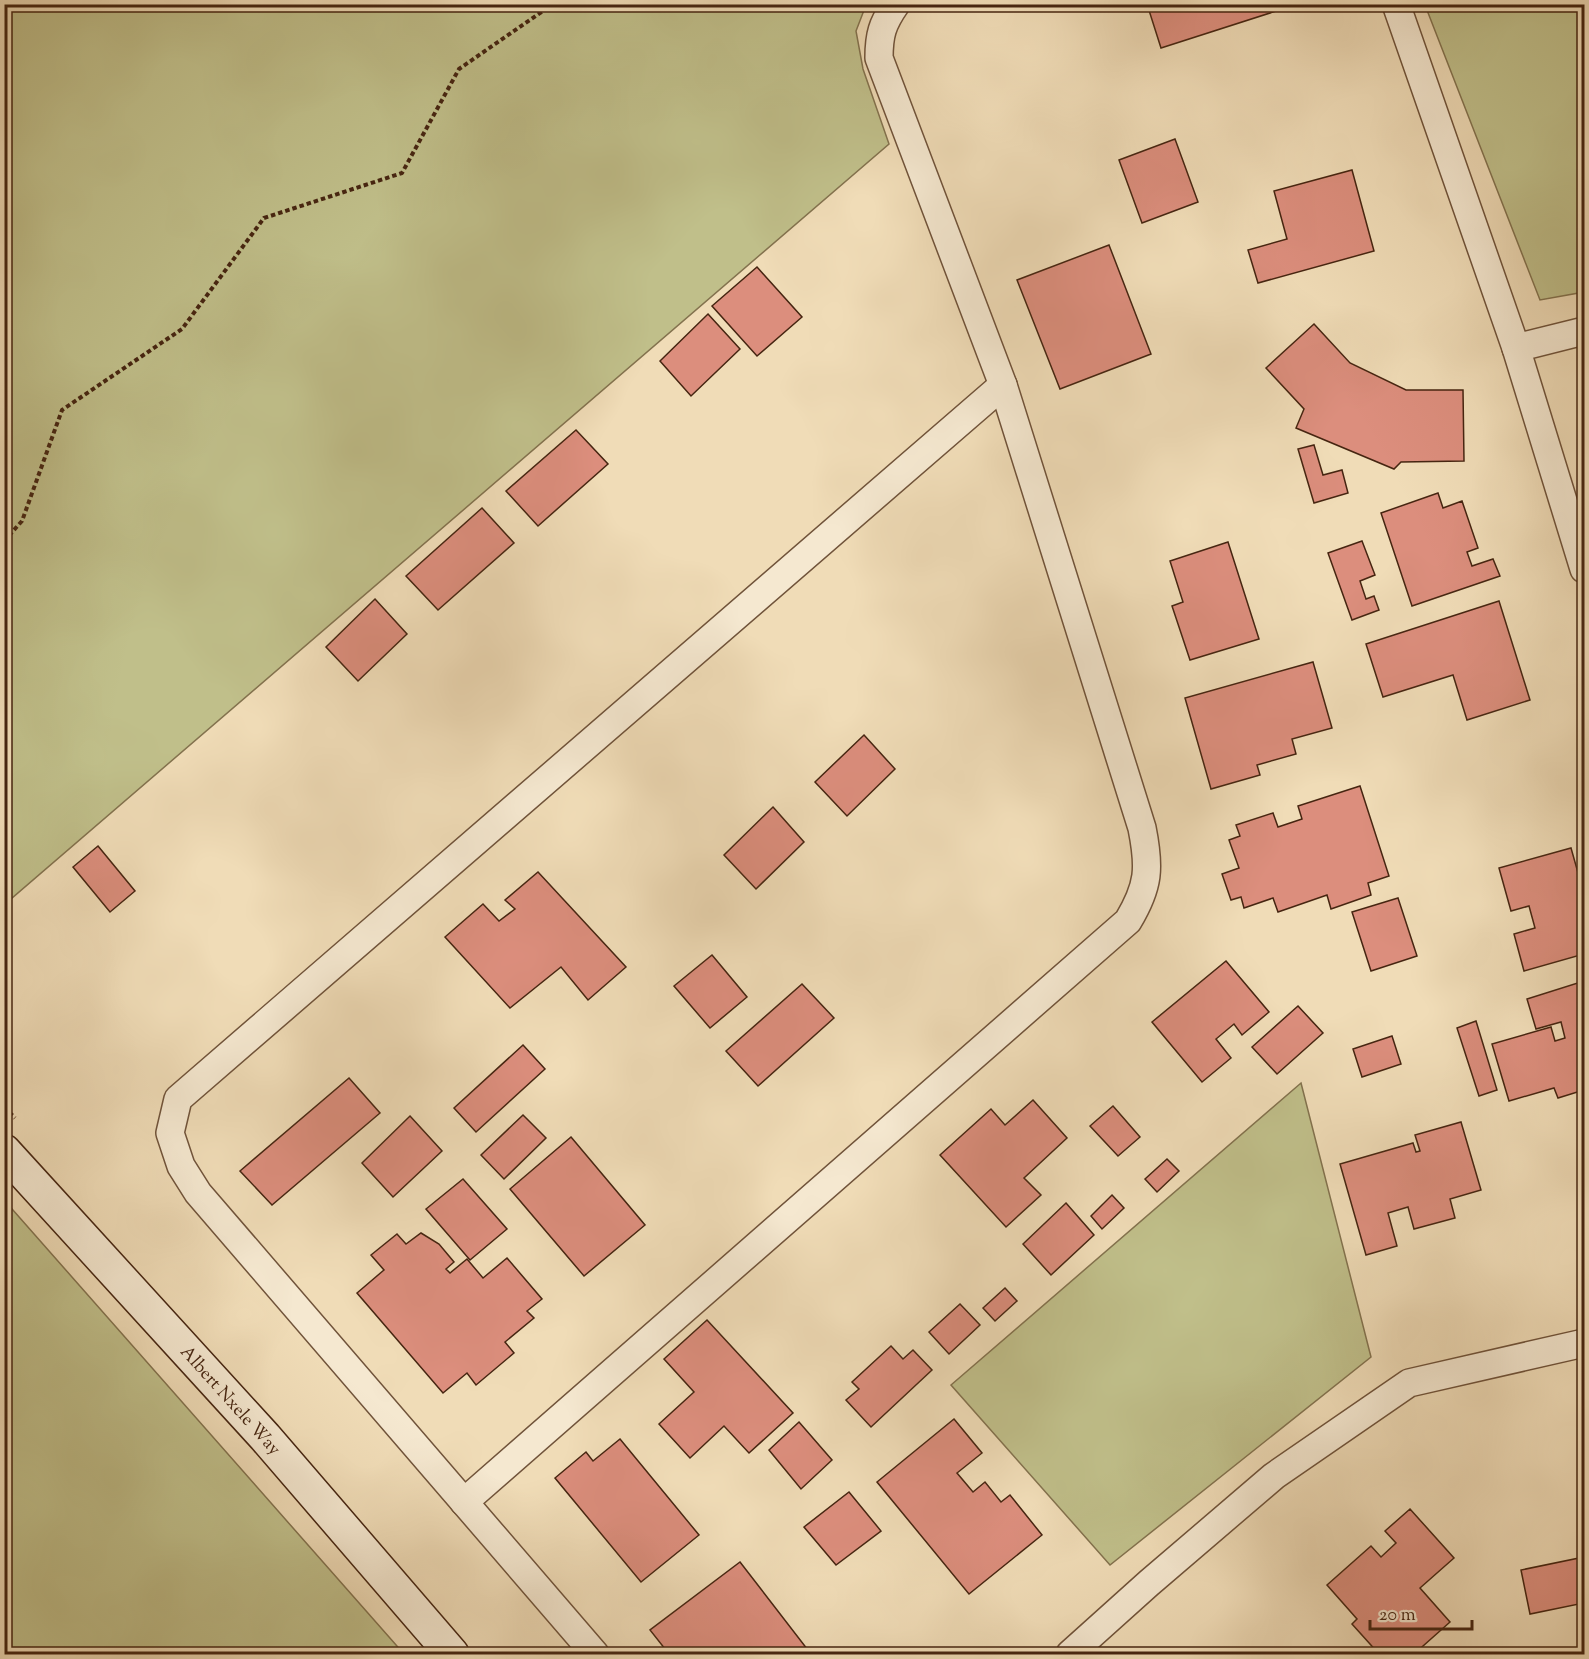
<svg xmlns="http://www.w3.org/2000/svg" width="1589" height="1659" font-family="'Sorts Mill Goudy',serif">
<rect width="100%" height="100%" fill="#f0dcb7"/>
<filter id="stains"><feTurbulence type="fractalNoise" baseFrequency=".00333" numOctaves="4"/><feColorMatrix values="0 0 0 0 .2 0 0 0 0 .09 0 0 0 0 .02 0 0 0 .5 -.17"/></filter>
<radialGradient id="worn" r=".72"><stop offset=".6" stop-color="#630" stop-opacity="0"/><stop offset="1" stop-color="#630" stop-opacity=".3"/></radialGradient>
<g fill="#c0bf8a" stroke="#83724e" stroke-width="1.5">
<polygon points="5,4 866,5 856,31 863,69 889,144 5,904"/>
<polygon points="1425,5 1584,5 1584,292 1540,300"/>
<polygon points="1301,1083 1371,1357 1110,1565 951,1385"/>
<polygon points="4,1201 5,1201 404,1654 5,1654"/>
</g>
<g fill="#dc8e7d" stroke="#462511" stroke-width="1.5">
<polygon points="1147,4 1298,4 1161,48"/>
<polygon points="1175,139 1198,202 1142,223 1119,160"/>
<polygon points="1352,170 1374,251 1258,283 1248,250 1287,239 1274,191"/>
<polygon points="1109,245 1151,354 1060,389 1017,280"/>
<polygon points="757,267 802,317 757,356 712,306"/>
<polygon points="708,314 740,349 691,396 660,361"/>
<polygon points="1314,324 1350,363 1406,390 1463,390 1464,461 1401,462 1394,469 1296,428 1304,409 1266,368"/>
<polygon points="576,430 608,464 538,526 506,491"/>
<polygon points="1314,445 1323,475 1342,470 1348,493 1314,503 1298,449"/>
<polygon points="1438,493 1443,508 1462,501 1478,548 1467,552 1472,566 1493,559 1500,576 1412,606 1381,513"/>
<polygon points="482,508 514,543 438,610 406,576"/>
<polygon points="1362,541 1375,575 1360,581 1366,599 1374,596 1379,610 1352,620 1328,553"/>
<polygon points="1228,542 1259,639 1190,660 1172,606 1183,602 1170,561"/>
<polygon points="375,599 407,634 358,681 326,647"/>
<polygon points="1499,601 1530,700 1467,720 1453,675 1383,697 1366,644"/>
<polygon points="1313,662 1332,728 1292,739 1296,754 1257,765 1260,775 1211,789 1185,698"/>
<polygon points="864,735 895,769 847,816 815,782"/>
<polygon points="1360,786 1389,876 1368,883 1371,895 1331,909 1327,895 1278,912 1273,898 1244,908 1241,897 1231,900 1222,874 1239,868 1229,840 1240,836 1236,825 1273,813 1278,827 1302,819 1298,806"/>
<polygon points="773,807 804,842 756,889 724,855"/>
<polygon points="98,846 135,891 110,912 73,867"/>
<polygon points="1571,848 1584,894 1584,954 1524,971 1514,934 1535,928 1529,906 1511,911 1499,868"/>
<polygon points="538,872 626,967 588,1000 561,967 510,1008 445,937 483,904 499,921 515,909 505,900"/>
<polygon points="1398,898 1417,956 1371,971 1352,912"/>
<polygon points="712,955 747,997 710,1028 674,986"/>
<polygon points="1226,961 1269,1012 1242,1035 1234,1024 1216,1039 1231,1058 1202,1082 1152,1022"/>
<polygon points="1584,981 1584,1090 1558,1098 1554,1088 1509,1101 1492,1044 1551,1027 1555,1041 1565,1038 1561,1022 1536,1029 1527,999"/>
<polygon points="802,984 834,1018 758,1086 726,1051"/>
<polygon points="1298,1006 1323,1033 1277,1074 1252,1047"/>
<polygon points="1476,1021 1497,1090 1479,1096 1457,1028"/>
<polygon points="1392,1036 1401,1064 1362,1077 1353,1049"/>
<polygon points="523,1045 545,1069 476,1132 454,1108"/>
<polygon points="349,1078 380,1113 272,1205 240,1171"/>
<polygon points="1033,1100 1067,1138 1024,1178 1041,1195 1006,1227 940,1155 991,1109 1005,1125"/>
<polygon points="1113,1106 1140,1137 1118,1156 1090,1126"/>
<polygon points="523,1115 546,1138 504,1179 481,1155"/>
<polygon points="410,1116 442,1151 393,1197 362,1163"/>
<polygon points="1461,1122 1481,1190 1450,1199 1455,1218 1414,1229 1408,1207 1388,1213 1397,1246 1366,1255 1340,1164 1413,1143 1416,1152 1420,1151 1415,1135"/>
<polygon points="571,1137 645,1225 584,1276 510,1189"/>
<polygon points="1167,1159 1179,1171 1157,1192 1145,1179"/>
<polygon points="463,1179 507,1229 470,1260 426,1209"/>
<polygon points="1112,1195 1124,1208 1102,1229 1091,1216"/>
<polygon points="1066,1203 1094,1235 1051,1275 1023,1244"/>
<polygon points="421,1233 439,1244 454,1262 446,1269 450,1273 467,1259 483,1278 507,1258 542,1299 527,1311 534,1318 505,1342 514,1353 476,1385 467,1373 443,1393 357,1293 384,1270 371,1255 397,1234 406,1244"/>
<polygon points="1005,1288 1017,1301 995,1321 983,1308"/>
<polygon points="960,1304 980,1325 949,1354 929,1332"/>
<polygon points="707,1320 793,1413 749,1453 724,1426 690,1458 659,1424 694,1392 664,1359"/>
<polygon points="891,1346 903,1359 913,1350 932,1370 871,1427 846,1400 859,1389 852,1382"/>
<polygon points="954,1419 982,1453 957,1473 973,1492 985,1482 1001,1502 1010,1495 1042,1535 969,1594 877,1482"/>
<polygon points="799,1422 832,1460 801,1489 769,1450"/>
<polygon points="620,1439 699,1535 641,1582 555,1478 586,1452 593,1461"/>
<polygon points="849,1492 881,1531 836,1565 804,1527"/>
<polygon points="1410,1509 1454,1558 1420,1588 1450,1622 1414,1654 1379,1654 1352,1624 1357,1619 1327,1585 1371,1546 1381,1557 1396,1543 1385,1531"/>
<polygon points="1584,1557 1584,1603 1530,1614 1521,1570"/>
<polygon points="740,1562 811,1654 669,1654 650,1630"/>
</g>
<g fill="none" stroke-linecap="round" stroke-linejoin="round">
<g stroke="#70533a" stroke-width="30">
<g id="street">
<polyline points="1396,4 1516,348 1584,569"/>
<polyline points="1516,348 1584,331"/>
<path d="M464 1502 1128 921C1149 886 1150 868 1142 828L1003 385 879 58C879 35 882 24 896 4"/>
<polyline points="595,1654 198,1193 181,1166 170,1133 178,1099 1003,385"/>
<polyline points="1070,1654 1149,1583 1274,1476 1409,1383 1584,1343"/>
</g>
</g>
<g stroke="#462511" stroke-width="36">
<polyline id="secondary" points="4,1151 265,1437 452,1654"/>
</g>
<g stroke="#462511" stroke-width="4" stroke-dasharray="4.5 3" stroke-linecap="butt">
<polyline points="4,541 22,521 62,410 182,329 264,218 402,173 459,69 550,6 556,4"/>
<polyline points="4,1107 15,1118"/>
</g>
<use href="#street" stroke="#f5e8d0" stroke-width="27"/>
<use href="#secondary" stroke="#f5e8d0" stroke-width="33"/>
</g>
<g text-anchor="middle" stroke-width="4.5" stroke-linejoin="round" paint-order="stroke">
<g font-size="18" fill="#462511" stroke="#f5e8d0">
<text transform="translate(231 1400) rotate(48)" y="6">Albert Nxele Way</text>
</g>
</g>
<rect width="1589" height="1659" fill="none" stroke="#f0dcb7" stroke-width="24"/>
<rect x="6" y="6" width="1577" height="1647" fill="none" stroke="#462511" stroke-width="3"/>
<rect x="12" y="12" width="1565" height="1635" fill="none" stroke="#462511" stroke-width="1.5"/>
<path d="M1370 1620v9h102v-9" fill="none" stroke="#462511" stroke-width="3"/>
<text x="1379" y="1620" font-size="18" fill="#462511" stroke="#f5e8d0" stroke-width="4.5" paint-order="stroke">20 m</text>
<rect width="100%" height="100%" filter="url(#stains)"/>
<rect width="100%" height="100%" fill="url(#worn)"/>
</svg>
